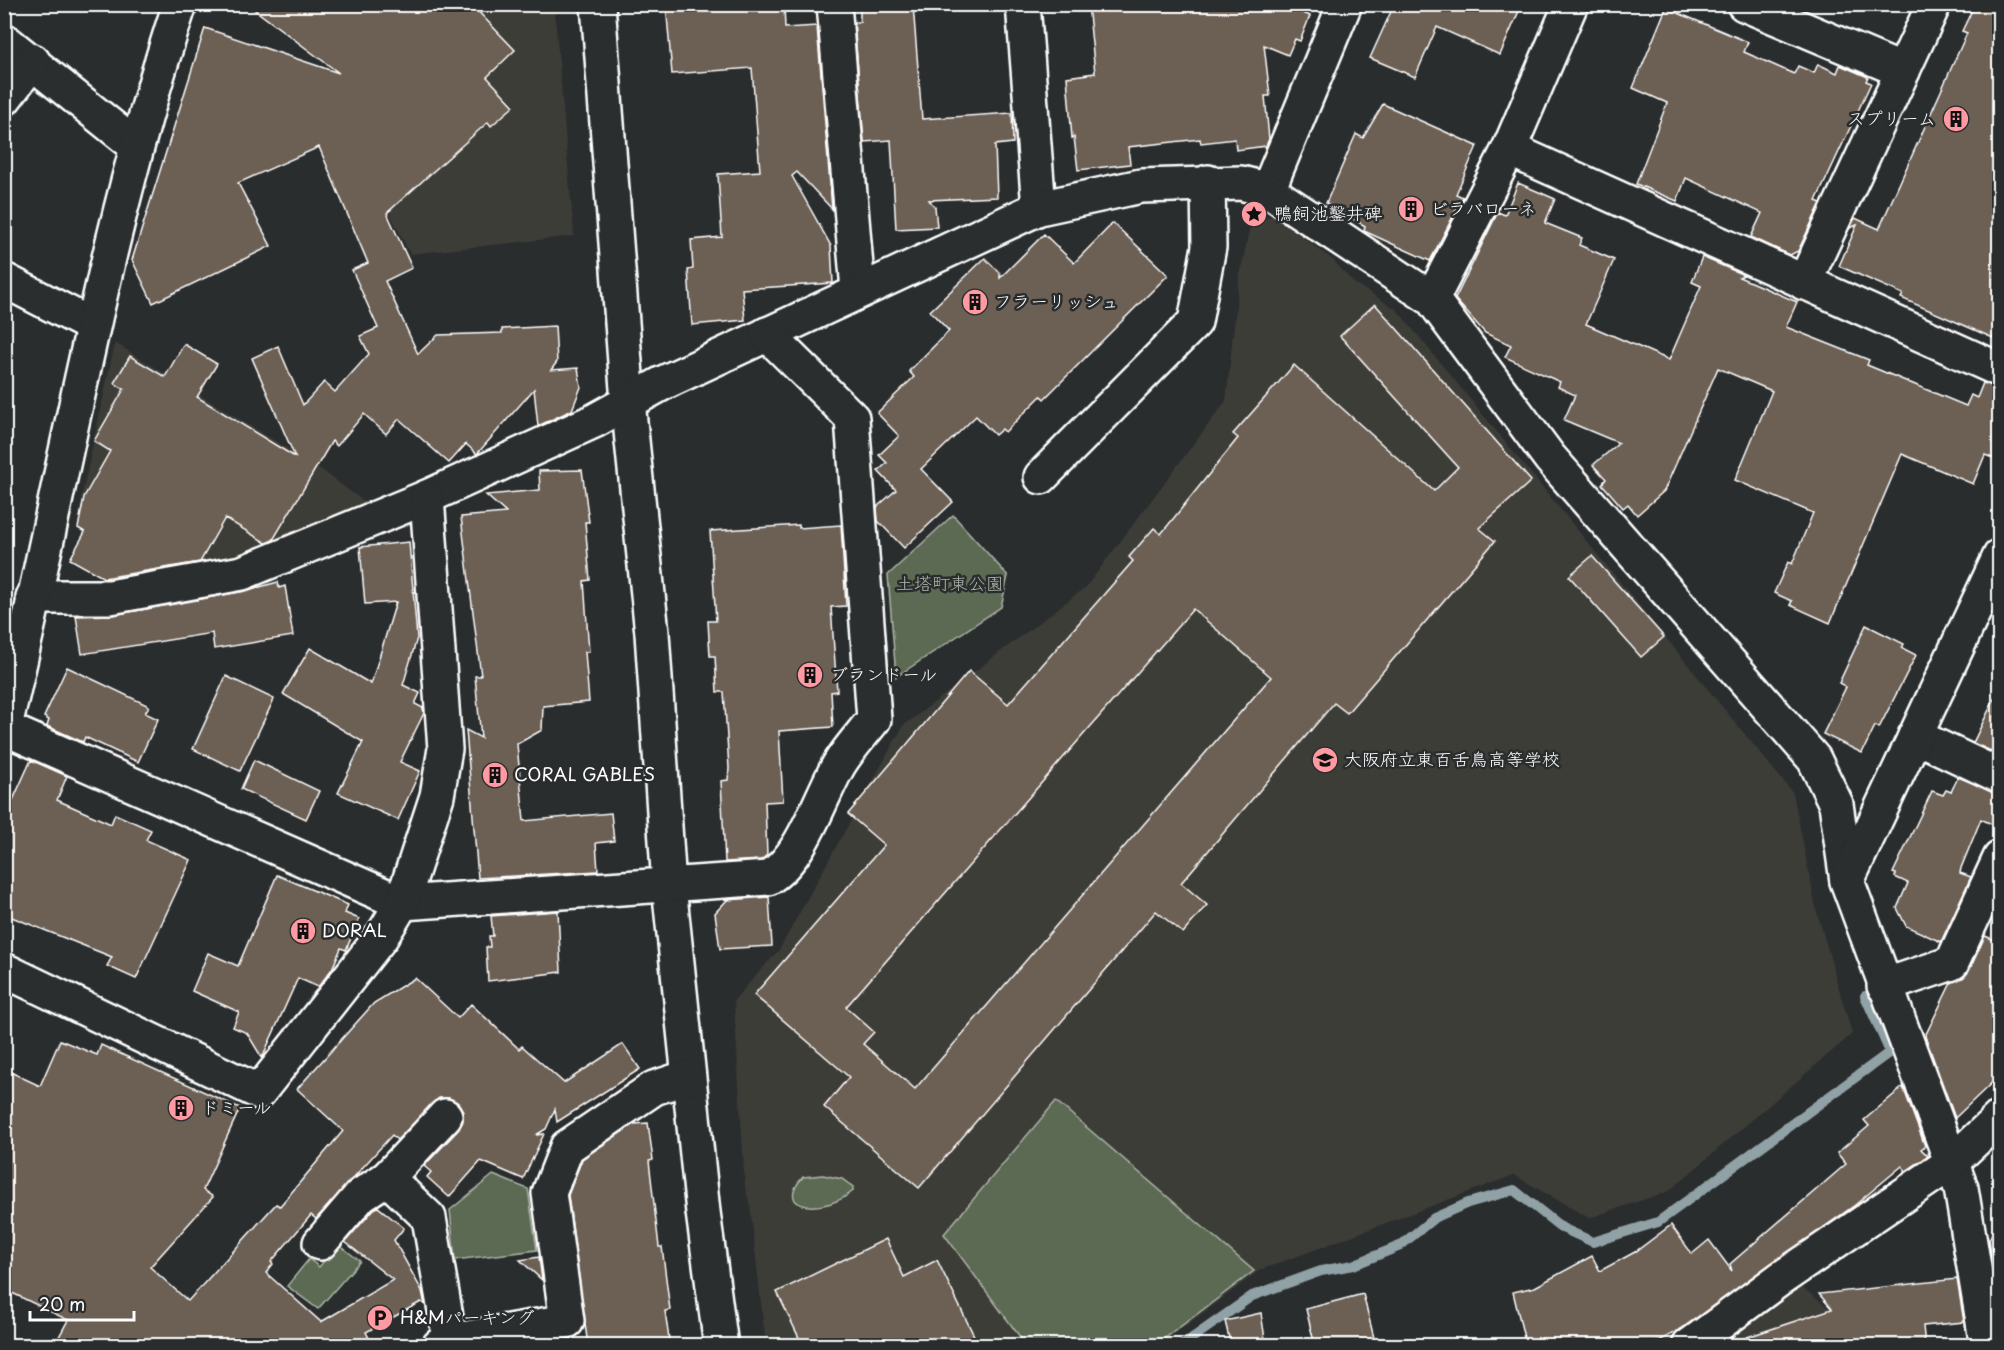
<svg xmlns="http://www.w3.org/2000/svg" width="2004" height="1350" font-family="'Playpen Sans','Klee One',sans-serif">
<rect width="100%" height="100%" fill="#2a2d2e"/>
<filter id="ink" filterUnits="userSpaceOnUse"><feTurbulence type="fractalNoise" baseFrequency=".0167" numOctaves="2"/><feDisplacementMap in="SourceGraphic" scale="12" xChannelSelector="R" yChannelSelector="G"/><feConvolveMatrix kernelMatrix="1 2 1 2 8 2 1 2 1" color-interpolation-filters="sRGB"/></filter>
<g filter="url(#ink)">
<g fill="#3e3c39">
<polygon points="438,5 554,5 574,236 410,254 374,181 489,75 433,15"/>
<polygon points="1273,215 1333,260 1354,283 1397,310 1793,793 1816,909 1852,1034 1669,1191 1589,1218 1514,1175 1260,1270 1160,1345 766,1346 750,1205 745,1187 734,1000 779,950 903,726 1086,587 1226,401 1239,279 1250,226"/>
<polygon points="115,343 319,468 367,504 203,572 81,499"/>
<polygon points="1796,1283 1842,1318 1849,1346 1706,1346"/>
</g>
<g fill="#5c6b53" stroke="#aeb5a9" stroke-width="1.5">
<polygon points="953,515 1008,576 1001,607 896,677 888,575"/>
<polygon points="1056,1101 1254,1271 1156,1345 1026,1345 944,1234"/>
<polygon points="493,1175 528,1189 537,1250 455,1260 450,1210"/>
<path d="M823 1175 842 1179 853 1187V1191C827 1214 771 1212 803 1177Z"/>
<polygon points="338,1244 360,1261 318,1309 287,1286 309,1259 319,1267"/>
</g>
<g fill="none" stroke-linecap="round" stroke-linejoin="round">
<polyline stroke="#91a2a7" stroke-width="10" points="1181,1346 1252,1296 1321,1271 1353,1265 1400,1246 1434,1218 1468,1203 1514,1190 1562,1228 1593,1242 1658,1222 1890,1052 1865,996"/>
</g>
<g fill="#6c5f53" stroke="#fff" stroke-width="1.5" fill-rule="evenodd">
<polygon points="247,4 471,4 515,50 487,77 514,106 491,126 488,122 387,213 412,268 385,281 418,354 438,335 502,333 502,329 555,326 557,362 551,370 578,368 581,387 572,410 538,426 534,389 477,454 466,444 449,463 399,419 386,434 364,414 337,446 332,441 273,540 266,543 225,518 200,562 104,578 70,559 85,532 78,528 84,497 110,451 94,441 124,389 114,383 130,356 165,377 184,344 217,364 197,397 295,457 252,358 278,346 303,405 324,382 335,392 369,354 360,336 378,328 352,270 368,263 319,147 238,183 271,246 153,303 132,260 205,28 339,73"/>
<polygon points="666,4 784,4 785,28 817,26 832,209 797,172 792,176 831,246 833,283 742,289 745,320 692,325 688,270 693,269 691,240 722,237 718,174 760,171 752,68 672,74"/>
<polygon points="1088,4 1283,4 1310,16 1300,41 1295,39 1288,55 1264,45 1270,96 1265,96 1269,139 1266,146 1236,150 1235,139 1201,143 1200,139 1128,147 1130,164 1078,170 1074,137 1072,138 1067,77 1095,73"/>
<polygon points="1386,4 1522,4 1500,55 1437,27 1415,77 1370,58 1393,7"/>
<polygon points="1975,4 2000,4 2000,341 1901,298 1903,294 1839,266 1857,225 1850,228 1855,218 1879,229 1967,33 1962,31"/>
<polygon points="913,5 922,119 1012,113 1013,143 995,145 997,197 929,200 935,207 937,227 896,229 891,140 864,142 854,22 860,22 860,9"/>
<polygon points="1666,8 1748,42 1744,52 1794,74 1798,66 1814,73 1818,64 1837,73 1840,65 1868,77 1866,81 1871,83 1816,201 1821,203 1798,251 1790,255 1751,237 1762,213 1686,178 1677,201 1636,184 1667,103 1633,88"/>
<polygon points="1383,104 1477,146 1456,194 1463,197 1430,261 1364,231 1365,226 1326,203 1356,134 1363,138"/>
<polygon points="1518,183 1555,199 1545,223 1582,238 1579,245 1614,260 1586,324 1669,360 1701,286 1692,282 1702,257 1744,275 1739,277 1797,302 1786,327 1869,360 1867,365 1966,406 1971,395 1977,398 1983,383 2000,388 2000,461 1985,455 1973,484 1902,454 1830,623 1790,605 1792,601 1774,593 1788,562 1792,564 1813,513 1735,480 1772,391 1718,368 1664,491 1637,515 1628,504 1623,508 1602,484 1606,479 1593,465 1619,443 1564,420 1575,395 1558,387 1560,382 1505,357 1511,345 1485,333 1455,299 1498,212 1505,215"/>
<polygon points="1113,223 1168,275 1044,399 1041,396 1005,432 1002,429 995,435 976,416 921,469 953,502 904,548 878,521 877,507 896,490 878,471 887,463 879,455 899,436 877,413 914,377 909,371 949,331 930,311 985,258 1000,273 1000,278 1044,234 1074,263"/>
<path d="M1375 304 1531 481 1479 528 1495 541 1347 713 1334 703 1181 883 1207 905 1183 933 1156 911 919 1188 824 1107 849 1077 754 995 884 845 848 814 969 671 1008 704 1133 561 1129 557 1154 528 1161 534 1238 438 1233 434 1294 365 1434 491 1458 467 1340 336ZM1193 609 1271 677 915 1089 863 1044 874 1032 846 1007Z"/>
<polygon points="582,470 589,522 585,522 590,580 584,581 589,652 585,652 589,702 543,706 542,730 517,744 524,821 611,813 614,841 596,843 598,871 478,878 466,730 481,738 475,676 481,676 461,517 506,513 486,495 540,490 539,471"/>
<polygon points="799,525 799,528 841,525 846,606 831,607 837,691 831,692 833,727 779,731 783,801 765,802 767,855 761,860 725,862 721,781 728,780 729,768 724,692 717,692 715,656 710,656 708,621 716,621 710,531"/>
<polygon points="409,542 417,638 403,685 420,693 415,704 423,708 424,713 400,762 420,771 398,820 338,793 363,742 283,694 310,648 371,684 396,602 365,604 360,547"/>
<polygon points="1592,556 1664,637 1641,657 1569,576"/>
<polygon points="278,582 279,588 285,586 293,636 214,649 212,633 82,654 76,616 113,615 245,591"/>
<polygon points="1866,625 1904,644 1902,648 1916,655 1879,728 1875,726 1862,753 1823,734 1846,687 1839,683"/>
<polygon points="67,667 149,706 145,713 158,719 138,762 85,737 83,742 47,726 49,720 44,717"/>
<polygon points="226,676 274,699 240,771 193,749"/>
<polygon points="2000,687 2000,755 1973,743"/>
<polygon points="31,760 67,776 57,800 111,824 115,814 151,830 146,840 191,860 136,979 107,966 112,957 4,914 4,820"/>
<polygon points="254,760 319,791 306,819 241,789"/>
<polygon points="1958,777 2000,794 2000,828 1981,819 1961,868 1960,873 1971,877 1941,942 1906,926 1897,908 1908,883 1895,877 1896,874 1893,873 1932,791 1943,795 1946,790 1951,792"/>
<polygon points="277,875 348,905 345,913 359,919 346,950 341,948 332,969 318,987 298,978 262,1058 247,1033 233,1027 239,1012 192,991 208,953 238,966"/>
<polygon points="769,897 772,946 720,949 715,913 727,900"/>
<polygon points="558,911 561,972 488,981 486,947 490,947 489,936 493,936 491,916"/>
<polygon points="1985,936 2000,942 2000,1075 1955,1118 1925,1036 1951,983 1964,977 1969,971"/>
<polygon points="415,978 458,1018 471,1004 519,1049 522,1046 564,1083 623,1044 640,1069 557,1122 555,1109 546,1129 536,1135 544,1134 523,1179 481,1161 449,1197 427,1177 431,1172 424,1166 459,1129 463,1121 463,1111 457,1102 449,1098 439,1098 397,1140 392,1135 316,1219 311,1215 271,1262 273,1264 266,1273 321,1322 393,1280 345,1242 374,1209 378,1207 404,1228 394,1240 422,1291 425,1305 421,1302 366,1332 373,1346 54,1346 68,1320 4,1289 4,1069 40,1086 60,1040 97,1055 101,1045 240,1108 203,1190 213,1197 150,1267 188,1301 276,1204 280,1206 343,1131 297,1089 374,1003"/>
<polygon points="1903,1087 1925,1146 1921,1149 1928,1156 1906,1171 1902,1166 1855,1205 1681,1329 1650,1346 1526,1346 1513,1292 1535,1287 1592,1256 1600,1271 1635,1252 1671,1225 1692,1254 1709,1240 1732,1271 1730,1264 1846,1164 1837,1153 1869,1126 1864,1120"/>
<polygon points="648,1123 653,1160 649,1161 659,1247 662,1247 670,1310 665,1311 670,1346 588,1346 568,1195 582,1159 634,1124"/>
<polygon points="2000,1216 2000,1306 1989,1240"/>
<polygon points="886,1239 904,1277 937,1260 979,1346 803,1346 777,1292"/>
<polygon points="539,1257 542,1280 520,1260"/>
<polygon points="1957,1279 1964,1322 1923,1326 1925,1346 1739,1346 1738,1340 1832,1309 1819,1294"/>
<polygon points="1363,1294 1376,1346 1315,1346 1306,1309"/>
<polygon points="1261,1313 1265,1339 1257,1341 1258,1346 1231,1346 1225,1321"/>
</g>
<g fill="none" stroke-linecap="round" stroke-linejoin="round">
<g stroke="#fff" stroke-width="38">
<g id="minor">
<polyline points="598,4 628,402 652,633 669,886 703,1212 721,1346"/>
<polyline points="834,4 858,290"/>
<polyline points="1023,4 1039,208"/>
<polyline points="1744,4 1903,71"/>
<polyline points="4,40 136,146"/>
<polyline points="4,99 33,61"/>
<polyline points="1509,149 2000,370"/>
<polyline points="1268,190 1345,4"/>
<polyline points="4,280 93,326"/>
<polyline points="1804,283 1934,4"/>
<polyline points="1432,299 1509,149 1571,4"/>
<polyline points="1041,477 1195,322 1209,247 1208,182"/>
<polyline points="33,597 110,597 242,573 427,497 594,421 663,383 1039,208 1141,186 1241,183 1268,190 1432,299 1550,458 1814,759 1836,804 1847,881 1961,1188 1987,1346"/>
<path d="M4 728 402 903 768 878C801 859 818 803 836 770 845 752 862 735 874 719L852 418 767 334"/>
<path d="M4 730C63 488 101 241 180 4"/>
<polyline points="1915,736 2000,776"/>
<polyline points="1847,881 2000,556"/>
<polyline points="4,970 259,1092 382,936 402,903 437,796 445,749 427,497"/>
<polyline points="1884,986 1952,963 2000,858"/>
<polyline points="387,1178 429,1218 451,1346"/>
<polyline points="320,1243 361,1195 387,1178 445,1116"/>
<polyline points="439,1346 450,1341 567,1321 549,1193 567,1147 654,1088 688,1077"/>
<polyline points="1689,1346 1780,1279 1951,1163 2000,1117"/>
</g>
</g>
<use href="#minor" stroke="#2a2d2e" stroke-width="33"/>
</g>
</g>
<defs>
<g id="building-disc" transform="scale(1.35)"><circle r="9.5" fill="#ff9aa2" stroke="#2a2d2e"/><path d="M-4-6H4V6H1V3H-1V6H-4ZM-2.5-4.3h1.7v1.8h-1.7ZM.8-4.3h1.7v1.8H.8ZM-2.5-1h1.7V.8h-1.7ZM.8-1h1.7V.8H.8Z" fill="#111"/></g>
<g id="sight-disc" transform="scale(1.35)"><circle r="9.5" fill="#ff9aa2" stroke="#2a2d2e"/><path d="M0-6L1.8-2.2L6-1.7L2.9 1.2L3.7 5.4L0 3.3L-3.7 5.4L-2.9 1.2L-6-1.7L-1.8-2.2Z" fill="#111"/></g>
<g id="school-disc" transform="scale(1.35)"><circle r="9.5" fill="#ff9aa2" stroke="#2a2d2e"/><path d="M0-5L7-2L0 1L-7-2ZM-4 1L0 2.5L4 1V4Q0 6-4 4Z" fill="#111"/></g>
<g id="parking-disc" transform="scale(1.35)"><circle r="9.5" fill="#ff9aa2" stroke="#2a2d2e"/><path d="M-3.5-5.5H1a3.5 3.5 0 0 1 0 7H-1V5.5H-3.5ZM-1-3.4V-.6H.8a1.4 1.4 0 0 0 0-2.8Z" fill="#111"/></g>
</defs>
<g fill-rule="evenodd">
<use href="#building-disc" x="1956" y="119"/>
<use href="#building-disc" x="1411" y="209"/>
<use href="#sight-disc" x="1254" y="214"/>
<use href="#building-disc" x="975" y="302"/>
<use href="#building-disc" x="810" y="675"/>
<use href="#school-disc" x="1325" y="760"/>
<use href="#building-disc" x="495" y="775"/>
<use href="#building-disc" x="303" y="931"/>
<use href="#building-disc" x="181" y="1108"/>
<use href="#parking-disc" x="380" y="1318"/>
</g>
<g text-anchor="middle" stroke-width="5" stroke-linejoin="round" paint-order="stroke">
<g font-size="18" fill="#fff" stroke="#2a2d2e" text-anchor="start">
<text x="1936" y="125" text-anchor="end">スプリーム</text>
<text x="1430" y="215">ビラバローネ</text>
<text x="1274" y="220">鴨飼池鑿井碑</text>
<text x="994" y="308">フラーリッシュ</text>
<text x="830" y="681">ブランドール</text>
<text x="1344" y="766">大阪府立東百舌鳥高等学校</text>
<text x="514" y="781">CORAL GABLES</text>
<text x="322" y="937">DORAL</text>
<text x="201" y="1114">ドミール</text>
<text x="400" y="1324">H&amp;Mパーキング</text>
</g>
<g font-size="18" fill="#aeb5a9" stroke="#2a2d2e">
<text x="950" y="590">土塔町東公園</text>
</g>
</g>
<rect width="2004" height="1350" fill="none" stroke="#2a2d2e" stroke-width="24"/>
<rect x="12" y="12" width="1980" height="1326" fill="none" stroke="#fff" stroke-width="2" filter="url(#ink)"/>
<path d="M30 1311v9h104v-9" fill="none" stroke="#ffffff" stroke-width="3"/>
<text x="39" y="1311" font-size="18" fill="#ffffff" stroke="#2a2d2e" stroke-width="4.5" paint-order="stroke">20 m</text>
</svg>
